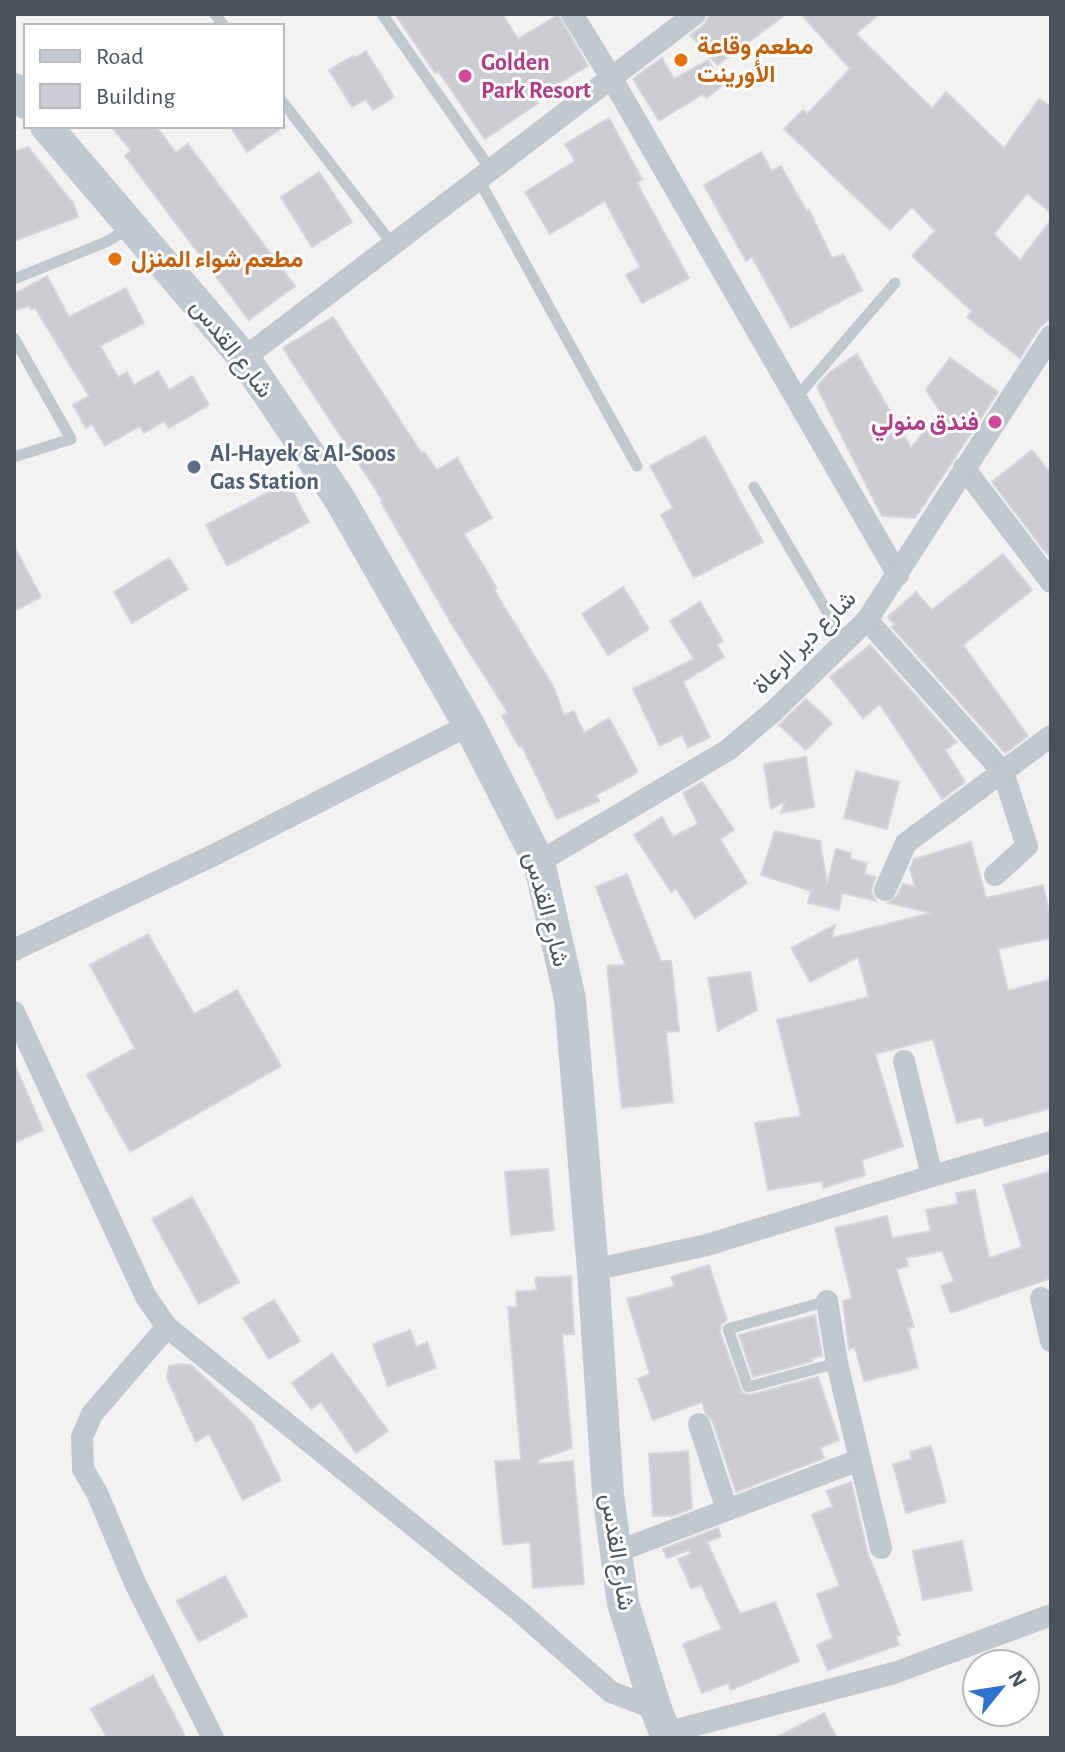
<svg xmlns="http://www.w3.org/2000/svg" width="1065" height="1752" font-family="'Alegreya Sans',Vazirmatn,sans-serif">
<rect width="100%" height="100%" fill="#f2f0f0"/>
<g fill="#cbccd2" stroke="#d5d6db" stroke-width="2">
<polygon points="395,14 502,14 518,39 558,15 588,66 534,98 538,103 485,139 438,71 435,73"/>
<polygon points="710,14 786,14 718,65 690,35 704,25"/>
<polygon points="801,14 879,14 856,34 932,108 946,92 1004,148 1039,99 1051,106 1051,213 1027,193 994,234 1020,260 1051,220 1051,317 1039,328 1020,358 967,317 972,311 912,256 935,231 912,207 890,230 784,129 803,110 807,114 850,69"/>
<polygon points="366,51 394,97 373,110 366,99 352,107 329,70 353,56 354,58"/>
<polygon points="662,58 674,79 708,60 723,85 706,98 703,94 659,121 633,79"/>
<polygon points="609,118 642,179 637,183 689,278 642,303 626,275 640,267 605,201 550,234 525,192 575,161 565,144"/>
<polygon points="111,126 156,126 176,153 188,144 295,286 249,320 125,156 131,151"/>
<polygon points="230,126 284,126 247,152"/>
<polygon points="28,147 73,203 78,217 14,241 14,152"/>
<polygon points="761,152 772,171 781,166 807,212 809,210 832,258 843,254 862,290 791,328 752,257 746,261 704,185"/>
<polygon points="319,172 352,222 312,247 281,197"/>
<polygon points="47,276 69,317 126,288 144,323 100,346 118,377 127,372 134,385 158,371 169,390 192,376 209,405 169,428 164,421 144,433 140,426 105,446 92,424 86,428 73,405 89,396 35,308 31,310 29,306 14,310 14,294"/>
<polygon points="333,317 422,454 424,452 437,470 457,458 492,518 464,534 497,588 494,590 554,688 564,715 574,711 584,733 609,718 638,772 596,795 599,801 557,819 522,746 519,747 502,716 508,713 454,628 381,502 383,501 283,348"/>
<polygon points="857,354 911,448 940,411 926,390 950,358 998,392 915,518 882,516 817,387 829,373"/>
<polygon points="705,436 763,542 694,578 661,515 673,508 650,466"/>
<polygon points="1032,450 1051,474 1051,559 992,482"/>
<polygon points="288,482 309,522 227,566 206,525"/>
<polygon points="14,546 41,597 14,611"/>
<polygon points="1003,554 1032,590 963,645 1028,736 1005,753 892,627 895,625 888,617 916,592 932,610"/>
<polygon points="169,558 188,589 132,623 114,592"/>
<polygon points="623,587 649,629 608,655 582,614"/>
<polygon points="700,602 723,641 717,645 724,657 683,682 710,737 688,748 682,735 660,746 633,689 694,659 670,621"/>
<polygon points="870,645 957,742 945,750 965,782 942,799 880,704 863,718 830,677"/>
<polygon points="806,699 832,723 806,750 779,725"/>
<polygon points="806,757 814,807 781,813 785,801 771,809 764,764"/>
<polygon points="856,771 899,782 887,829 844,818"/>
<polygon points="702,782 734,830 720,839 747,883 695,918 676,888 671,892 634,835 662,817 673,837 698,824 683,793"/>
<polygon points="775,831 820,841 827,885 836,849 851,853 850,859 867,863 864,874 875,877 871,891 876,901 842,893 839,910 808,903 811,891 761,875"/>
<polygon points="971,842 986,898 1043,885 1051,921 1051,938 998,949 1008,991 1051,979 1051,1108 985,1126 982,1117 957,1123 933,1039 875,1054 903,1146 862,1160 865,1175 823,1188 822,1181 768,1190 755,1123 801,1116 777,1020 869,997 858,957 810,982 791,948 835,925 832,938 931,913 888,903 897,896 903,884 915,887 910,869 914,859"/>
<polygon points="627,874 661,961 671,961 679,1031 666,1032 673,1102 622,1108 607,966 625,965 596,887"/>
<polygon points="148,934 194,1014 237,990 281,1066 130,1152 87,1075 135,1048 90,965"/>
<polygon points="750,972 757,1010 718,1031 708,978"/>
<polygon points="14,1063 43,1130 14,1143"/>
<polygon points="548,1169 554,1230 511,1235 505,1172"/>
<polygon points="1051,1171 1051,1278 951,1313 941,1286 954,1281 942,1251 906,1258 908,1266 896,1269 914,1327 908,1328 918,1368 864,1381 855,1347 849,1349 843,1301 852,1298 835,1228 887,1216 892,1238 931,1231 926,1210 958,1204 956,1193 975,1190 989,1258 1022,1247 1003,1185"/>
<polygon points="192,1197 239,1282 199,1304 152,1219"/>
<polygon points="709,1265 727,1320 721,1324 720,1332 742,1393 750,1395 818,1377 839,1440 820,1448 824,1458 736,1492 712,1420 705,1412 702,1402 653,1420 638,1379 650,1374 627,1299 675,1286 671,1277"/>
<polygon points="571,1276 574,1334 562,1334 572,1448 538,1460 538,1464 573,1461 584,1584 533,1588 530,1542 503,1545 495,1461 521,1460 508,1307 517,1307 516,1292 537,1290 535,1278"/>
<polygon points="274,1300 300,1341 269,1359 243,1318"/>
<polygon points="815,1315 822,1356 812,1358 813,1361 753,1377 739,1335"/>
<polygon points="410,1330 416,1347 427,1342 436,1368 388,1386 373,1344"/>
<polygon points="332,1354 388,1431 356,1453 321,1402 311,1409 292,1383"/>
<polygon points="180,1364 191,1365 251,1421 281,1480 243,1500 209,1434 196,1442 167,1378 169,1366"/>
<polygon points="931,1446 946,1502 906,1513 893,1464 912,1459 910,1452"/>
<polygon points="688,1451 692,1508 672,1516 653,1516 649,1454"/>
<polygon points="851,1482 867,1551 900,1635 896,1636 899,1645 828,1670 817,1645 833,1638 817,1594 840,1586 812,1515 833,1506 826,1491"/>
<polygon points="718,1528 721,1536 707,1542 740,1614 775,1602 799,1661 731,1690 728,1683 702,1693 683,1644 722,1629 701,1585 691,1588 678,1559 691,1554 689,1550 667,1558 663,1549"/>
<polygon points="962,1541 972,1590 923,1600 913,1551"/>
<polygon points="225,1576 247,1616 199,1642 177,1601"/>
<polygon points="153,1675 186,1738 107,1738 91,1709"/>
<polygon points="824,1713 837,1738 775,1738"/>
</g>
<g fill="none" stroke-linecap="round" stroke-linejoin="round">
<g stroke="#c0c7cd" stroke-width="11">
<polyline points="215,14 224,26"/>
<polyline points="382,14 491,170"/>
<polyline points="282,101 393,245"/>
<polyline points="479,180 637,466"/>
<polyline points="14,279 106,242 128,229"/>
<polyline points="14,338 71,439 14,457"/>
<polyline points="796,398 895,283"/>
<polyline points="754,487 845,642"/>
<polyline points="827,1301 728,1329 748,1387 837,1363"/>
</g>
<g stroke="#c0c7cd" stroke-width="22">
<polyline points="572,14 612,79 898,575"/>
<polyline points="244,358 695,14"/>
<polyline points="964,468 1051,582"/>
<polyline points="867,620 1003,772 1027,846 995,875"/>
<polyline points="539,862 728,750 775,710 867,620 1051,336"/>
<polyline points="885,890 906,843 1051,736"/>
<polyline points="14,950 218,853 469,725"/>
<polyline points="14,1012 146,1297 167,1327 519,1611 611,1692 656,1709"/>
<polyline points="904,1061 932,1176"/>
<polyline points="593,1270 707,1245 932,1176 1051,1142"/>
<polyline points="1041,1298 1051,1341"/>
<polyline points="827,1301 837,1363 881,1548"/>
<polyline points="167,1327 92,1414 82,1437 83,1469 97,1493 135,1583 213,1738"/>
<polyline points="699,1424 727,1510"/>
<polyline points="616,1552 859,1460"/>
<polyline points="665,1733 894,1673 1051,1615"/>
</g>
<g stroke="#c0c8d2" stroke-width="32">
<polyline points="14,89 26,103"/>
<polyline points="46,126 244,358 339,498 469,725 539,862 570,999 593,1270 608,1494 623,1603 656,1709 667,1738"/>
</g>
</g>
<g fill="#e8710a" stroke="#fff" stroke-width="3">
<circle cx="681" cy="60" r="8"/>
<circle cx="115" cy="259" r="8"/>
</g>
<g fill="#d1479c" stroke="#fff" stroke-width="3">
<circle cx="465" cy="76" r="8"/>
<circle cx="995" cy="422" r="8"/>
</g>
<circle fill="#5c6f8a" stroke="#fff" stroke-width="3" cx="194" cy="467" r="8"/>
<g text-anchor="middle" stroke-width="6" stroke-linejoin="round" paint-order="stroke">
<g font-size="24" font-weight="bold" fill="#c56008" stroke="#fff" text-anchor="start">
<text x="697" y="54">مطعم وقاعة<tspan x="697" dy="28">الأورينت</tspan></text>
<text x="131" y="267">مطعم شواء المنزل</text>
</g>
<g font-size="24" font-weight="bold" fill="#b23c85" stroke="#fff" text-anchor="start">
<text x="481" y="70">Golden<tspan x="481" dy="28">Park Resort</tspan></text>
<text x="979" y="430" text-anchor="end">فندق منولي</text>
</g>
<g font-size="24" fill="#4a535c" stroke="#fff">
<text transform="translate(232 348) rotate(52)" y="8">شارع القدس</text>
<text transform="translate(804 642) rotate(-45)" y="8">شارع دير الرعاة</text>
<text transform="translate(547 909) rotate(75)" y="8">شارع القدس</text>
<text transform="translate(618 1552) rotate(81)" y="8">شارع القدس</text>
</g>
<g font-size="24" font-weight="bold" fill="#4e5e75" stroke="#fff" text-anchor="start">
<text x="210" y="461">Al-Hayek &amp; Al-Soos<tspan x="210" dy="28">Gas Station</tspan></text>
</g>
</g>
<rect width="1065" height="1752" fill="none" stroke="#4a535c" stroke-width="32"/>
<rect x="24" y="24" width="260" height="104" fill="#ffffff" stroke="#b7babe" stroke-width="2"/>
<rect x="40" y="50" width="40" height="12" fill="#c0c8d2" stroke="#b7babe" stroke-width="2"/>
<text x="96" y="64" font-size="24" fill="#4a535c">Road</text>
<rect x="40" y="84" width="40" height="24" fill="#cbccd2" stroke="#b7babe" stroke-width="2"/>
<text x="96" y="104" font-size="24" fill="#4a535c">Building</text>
<g transform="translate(1001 1688) rotate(60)"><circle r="38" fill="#ffffff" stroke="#b7babe" stroke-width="2"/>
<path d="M0-6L14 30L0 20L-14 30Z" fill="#2d72cf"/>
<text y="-12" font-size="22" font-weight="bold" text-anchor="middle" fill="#4a535c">N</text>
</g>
</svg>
